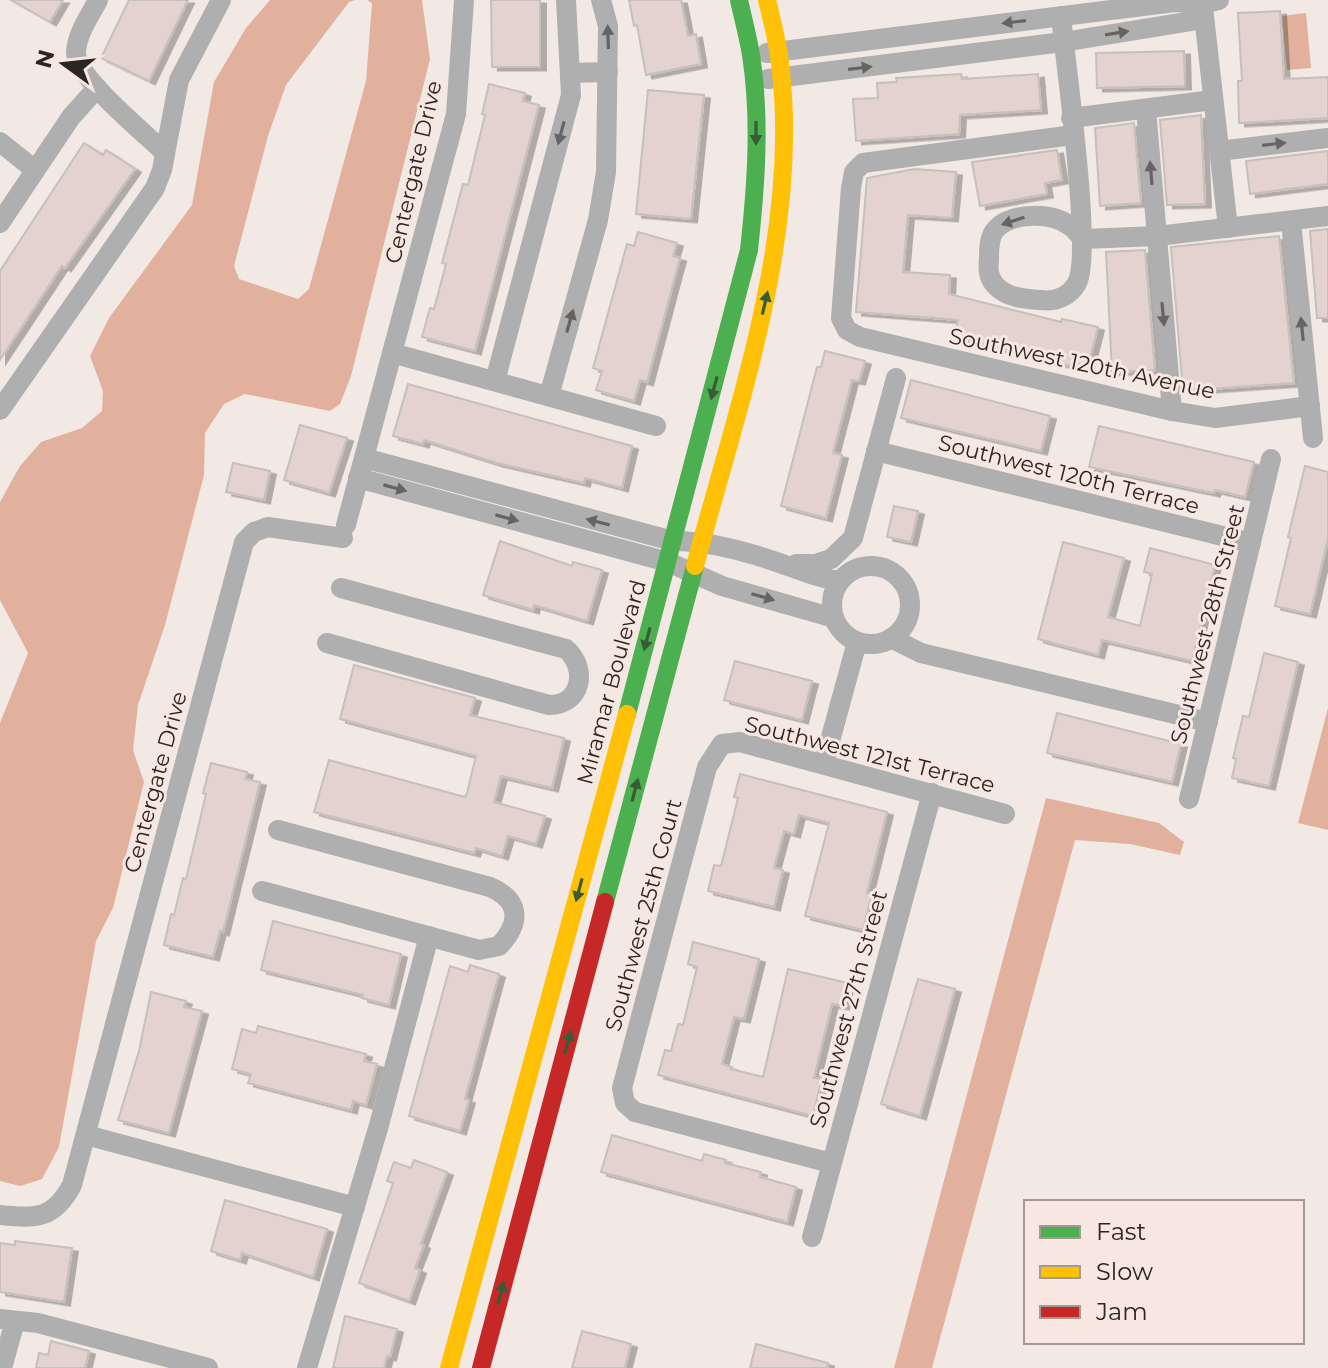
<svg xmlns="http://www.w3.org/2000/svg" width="1328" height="1368" font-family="Montserrat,sans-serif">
<defs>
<filter id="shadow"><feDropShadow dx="6" dy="3.5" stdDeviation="0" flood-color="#0004"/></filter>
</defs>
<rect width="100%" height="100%" fill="#f2e9e5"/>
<g fill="#e1b19e">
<polygon points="270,0 355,0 349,2 286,85 268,136 234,266 239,279 298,299 309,289 366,81 372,3 367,0 422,0 430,59 351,376 340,404 330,411 245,394 224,404 205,433 204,475 165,625 138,705 133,750 144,782 113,908 96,941 59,1147 42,1179 20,1186 0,1181 0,723 28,653 0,600 0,502 20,466 41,442 82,428 102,411 103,391 90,356 109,318 192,205 214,82 246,28"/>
<polygon points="1306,13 1311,68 1287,70 1282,16"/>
<polygon points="1328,708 1328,830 1298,823"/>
<polygon points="1046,798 1159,823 1184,842 1180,855 1130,844 1075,840 932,1368 894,1368"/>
</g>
<g fill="#e3d2cd" stroke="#c6bfbc" stroke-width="2" filter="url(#shadow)">
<polygon points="11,0 63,0 50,22"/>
<polygon points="129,0 188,0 149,81 101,58"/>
<polygon points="491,0 540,0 540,67 492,67"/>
<polygon points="629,0 681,0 688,36 696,34 701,64 646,75 637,25 634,26"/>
<polygon points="1280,11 1284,79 1328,77 1328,118 1239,123 1238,81 1242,81 1238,13"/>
<polygon points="1184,51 1185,86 1097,88 1096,53"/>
<polygon points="961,74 962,79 1038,74 1041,110 960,115 959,134 856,141 853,99 878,98 877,83 897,82 896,78"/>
<polygon points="489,84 525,93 523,101 539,105 475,351 422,337 430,308 434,309 446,264 442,263 463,184 468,185 485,115 482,114"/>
<polygon points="648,90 704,95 691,219 636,214"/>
<polygon points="1201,115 1205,204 1167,205 1160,120"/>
<polygon points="1134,123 1141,203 1100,206 1095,128"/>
<polygon points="84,143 103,155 106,150 135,169 65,268 62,266 0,360 0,271"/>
<polygon points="1057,150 1062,180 1045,183 1047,194 980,206 972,162"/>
<polygon points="1328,151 1328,184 1250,194 1246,161"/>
<polygon points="914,169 956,172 952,218 908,215 903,272 950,275 949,294 1061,322 1062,319 1098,327 1087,370 954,337 958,320 856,312 867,178"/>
<polygon points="1328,229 1328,318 1317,318 1310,231"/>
<polygon points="638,232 677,243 673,256 680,258 647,382 640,380 634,401 596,390 602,371 593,368 627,244 634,246"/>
<polygon points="1279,236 1294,383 1183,391 1171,247"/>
<polygon points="1145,250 1155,370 1112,372 1106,252"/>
<polygon points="825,351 865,361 859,381 852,380 833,453 842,455 826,518 781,506 817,367 821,367"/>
<polygon points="911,380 1050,416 1041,451 901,418"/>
<polygon points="408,384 632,446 622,488 585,478 584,483 497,463 424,440 423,444 393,436"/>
<polygon points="300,425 347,438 329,493 284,480"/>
<polygon points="1099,426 1254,462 1245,497 1215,490 1214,493 1089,467"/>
<polygon points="233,463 270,471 264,500 226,492"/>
<polygon points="1305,466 1328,472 1328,539 1310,614 1275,606 1291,538 1288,537"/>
<polygon points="894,506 918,511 911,542 887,537"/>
<polygon points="500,541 572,566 573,562 602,570 587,621 534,605 533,610 483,595"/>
<polygon points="1063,542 1124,558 1108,617 1140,626 1152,574 1144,572 1150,548 1215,565 1192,661 1102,640 1098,655 1038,639"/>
<polygon points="1264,653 1298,662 1269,786 1232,778 1236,759 1233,758 1243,716 1249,717"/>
<polygon points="735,661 812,681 802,720 724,700"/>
<polygon points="354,665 475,698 470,715 564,738 552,788 501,776 494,802 545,816 536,844 508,836 502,856 476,848 474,853 314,812 329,760 465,797 467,793 476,756 340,719"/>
<polygon points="1057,713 1181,744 1172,782 1047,753"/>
<polygon points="211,763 247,772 245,779 260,782 223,932 220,931 213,957 164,945 171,914 174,915 183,878 186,879 206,794 203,793"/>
<polygon points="740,774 887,812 867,893 872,894 863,930 805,916 829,823 799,815 794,834 784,831 774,868 783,870 774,907 708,891 714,865 721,866 738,798 734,797"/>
<polygon points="273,921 401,954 389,1005 362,998 363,995 261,970"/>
<polygon points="693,942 759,959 744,1019 734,1017 722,1064 732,1067 731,1069 763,1077 788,969 848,983 843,1006 832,1004 814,1078 822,1079 813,1116 658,1075 665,1050 671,1051 678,1024 683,1025 697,967 688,964"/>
<polygon points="470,965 499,974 465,1099 469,1100 460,1131 409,1116 450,966 468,972"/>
<polygon points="918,979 955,989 920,1116 881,1104"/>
<polygon points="151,992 186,1001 184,1007 202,1011 169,1133 118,1120 139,1051"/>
<polygon points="258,1026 366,1054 364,1061 377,1064 366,1105 353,1101 351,1110 248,1083 251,1074 232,1069 242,1029 256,1033"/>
<polygon points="612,1135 702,1161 704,1154 726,1160 725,1163 761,1172 760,1177 796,1187 787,1222 601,1172"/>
<polygon points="414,1160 447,1172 421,1244 424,1245 415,1268 420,1270 409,1301 359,1283 393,1183 387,1181 394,1162 411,1168"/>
<polygon points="225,1200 327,1229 313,1277 242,1253 240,1260 211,1251"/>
<polygon points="15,1241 72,1248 64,1302 0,1292 0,1243 15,1245"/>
<polygon points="345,1316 397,1329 390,1357 387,1356 384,1368 333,1368"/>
<polygon points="582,1331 631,1344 625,1368 572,1368"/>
<polygon points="51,1341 89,1351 85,1368 36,1368 39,1353 48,1355"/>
<polygon points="756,1344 828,1363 827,1368 750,1368"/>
</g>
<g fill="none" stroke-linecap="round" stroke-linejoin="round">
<g stroke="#afafaf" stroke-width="20">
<path d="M98 0C90 16 77 33 76 52 75 77 146 134 165 153"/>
<polyline points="1203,7 1228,228"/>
<path d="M1061 16C1065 60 1093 253 1077 283 1070 296 1056 302 1041 300 1026 299 1007 298 996 286 988 278 988 269 989 258 989 249 989 236 996 229 1012 212 1052 212 1070 226 1075 229 1079 235 1083 239"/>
<polyline points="767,53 1175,2 1202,4 1219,0"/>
<polyline points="570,73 608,72"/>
<polyline points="768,79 1063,42 1204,19"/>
<polyline points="1146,109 1172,411"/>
<polyline points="1071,118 1213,100"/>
<polyline points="1073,135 863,163 854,172 851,188 841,318 847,330 860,337 1172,411 1215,418 1310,406"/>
<polyline points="0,142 35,170"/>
<polyline points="1219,151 1328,138"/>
<polyline points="1291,221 1313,438"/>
<polyline points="0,223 71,117 97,88"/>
<polyline points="1083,239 1157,236 1328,216"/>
<polyline points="392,353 656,426"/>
<polyline points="495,381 571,95 566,0"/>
<polyline points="549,396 598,220 606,172 608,26 601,0"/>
<polyline points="0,410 155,188 162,170 179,80 221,0"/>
<polyline points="876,451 1251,543"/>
<path d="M364 458 673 541C711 541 749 552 785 565 804 571 821 579 840 581"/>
<polyline points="358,478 668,562 722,586 834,618"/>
<polyline points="346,525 456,114 464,0"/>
<polyline points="796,564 815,564 831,559 853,538 896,378"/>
<circle cx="871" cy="605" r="39"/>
<polyline points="891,638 921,653 1208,722"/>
<path d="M327 643 549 705C582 705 588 668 566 649L341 588"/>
<polyline points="824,763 857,642"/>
<polyline points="1189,799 1271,459"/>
<path d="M262 891 479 950 499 946C520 924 522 901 490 887L278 830"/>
<polyline points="86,1135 355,1207"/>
<polyline points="831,1163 635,1112 625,1103 622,1088 707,767 722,744 740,742 1005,814"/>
<path d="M0 1215C36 1219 54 1219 72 1185L244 542 254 532 268 527 343 538"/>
<polyline points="812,1237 932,793"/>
<polyline points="0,1319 38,1323 208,1368"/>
<polyline points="2,1368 15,1321"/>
<polyline points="307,1368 379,1125 429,936"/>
</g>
<g stroke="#4caf50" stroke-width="18">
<path d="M627 714 749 250C756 186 761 120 751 55 748 37 743 18 739 0"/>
<polyline points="605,902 695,566"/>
</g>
<g stroke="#ffc107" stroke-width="18">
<path d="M695 566C737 408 799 237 781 72 779 47 773 24 767 0"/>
<polyline points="449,1368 627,714"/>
</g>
<polyline stroke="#c62828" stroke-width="18" points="481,1368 605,902"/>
</g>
<defs><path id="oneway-solid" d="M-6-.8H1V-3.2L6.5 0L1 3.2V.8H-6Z" transform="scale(2)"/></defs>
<g fill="#666362">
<use href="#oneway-solid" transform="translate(1014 22) rotate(173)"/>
<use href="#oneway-solid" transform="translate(1117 33) rotate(-9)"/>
<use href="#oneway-solid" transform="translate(608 37) rotate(-92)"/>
<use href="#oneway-solid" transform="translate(860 68) rotate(-7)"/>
<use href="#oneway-solid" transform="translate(561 133) rotate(105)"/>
<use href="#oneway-solid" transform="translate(1274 144) rotate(-7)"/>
<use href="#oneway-solid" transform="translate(1151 173) rotate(-95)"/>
<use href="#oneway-solid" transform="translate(1013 221) rotate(162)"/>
<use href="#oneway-solid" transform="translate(1163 314) rotate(85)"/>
<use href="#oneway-solid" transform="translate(570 321) rotate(-74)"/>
<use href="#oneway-solid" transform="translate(1302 329) rotate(-96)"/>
<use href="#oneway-solid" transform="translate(395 488) rotate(15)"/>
<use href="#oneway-solid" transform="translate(507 518) rotate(15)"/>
<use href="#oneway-solid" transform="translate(598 522) rotate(-166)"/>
<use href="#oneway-solid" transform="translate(763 597) rotate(16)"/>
</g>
<g fill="#385c35">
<use href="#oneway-solid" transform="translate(756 133) rotate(90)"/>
<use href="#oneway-solid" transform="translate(765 303) rotate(-77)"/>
<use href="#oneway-solid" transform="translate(714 388) rotate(105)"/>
<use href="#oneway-solid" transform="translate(647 639) rotate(105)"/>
<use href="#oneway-solid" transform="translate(635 790) rotate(-75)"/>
<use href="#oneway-solid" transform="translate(579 890) rotate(105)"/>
<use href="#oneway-solid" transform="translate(568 1042) rotate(-75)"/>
<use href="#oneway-solid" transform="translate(501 1293) rotate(-75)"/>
</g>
<g text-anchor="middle" stroke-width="6" stroke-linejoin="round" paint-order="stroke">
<g font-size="22" fill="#2b2523" stroke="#f7e7e0">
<text transform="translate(413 172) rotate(-77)" y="8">Centergate Drive</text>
<text transform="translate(1082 363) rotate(12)" y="8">Southwest 120th Avenue</text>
<text transform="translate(1069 474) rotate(14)" y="8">Southwest 120th Terrace</text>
<text transform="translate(1207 624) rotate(-76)" y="8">Southwest 28th Street</text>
<text transform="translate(611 682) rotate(-75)" y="8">Miramar Boulevard</text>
<text transform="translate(870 754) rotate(14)" y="8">Southwest 121st Terrace</text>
<text transform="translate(155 782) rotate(-75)" y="8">Centergate Drive</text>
<text transform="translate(643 915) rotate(-75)" y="8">Southwest 25th Court</text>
<text transform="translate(848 1009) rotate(-75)" y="8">Southwest 27th Street</text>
</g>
</g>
<rect x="1024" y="1200" width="280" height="144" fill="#f7e7e0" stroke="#a59994" stroke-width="2"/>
<rect x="1040" y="1226" width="40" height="12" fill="#4caf50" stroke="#a59994" stroke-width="2"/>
<text x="1096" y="1240" font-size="24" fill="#2b2523">Fast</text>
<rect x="1040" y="1266" width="40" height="12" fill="#ffc107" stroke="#a59994" stroke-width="2"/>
<text x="1096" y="1280" font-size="24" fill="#2b2523">Slow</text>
<rect x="1040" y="1306" width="40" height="12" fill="#c62828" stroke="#a59994" stroke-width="2"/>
<text x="1096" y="1320" font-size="24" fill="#2b2523">Jam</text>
<g transform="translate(64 64) rotate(285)" stroke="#f7e7e0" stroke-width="6" paint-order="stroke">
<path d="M0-6L14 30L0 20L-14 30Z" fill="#2b2523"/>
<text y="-12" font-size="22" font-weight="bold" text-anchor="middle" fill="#2b2523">N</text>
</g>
</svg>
